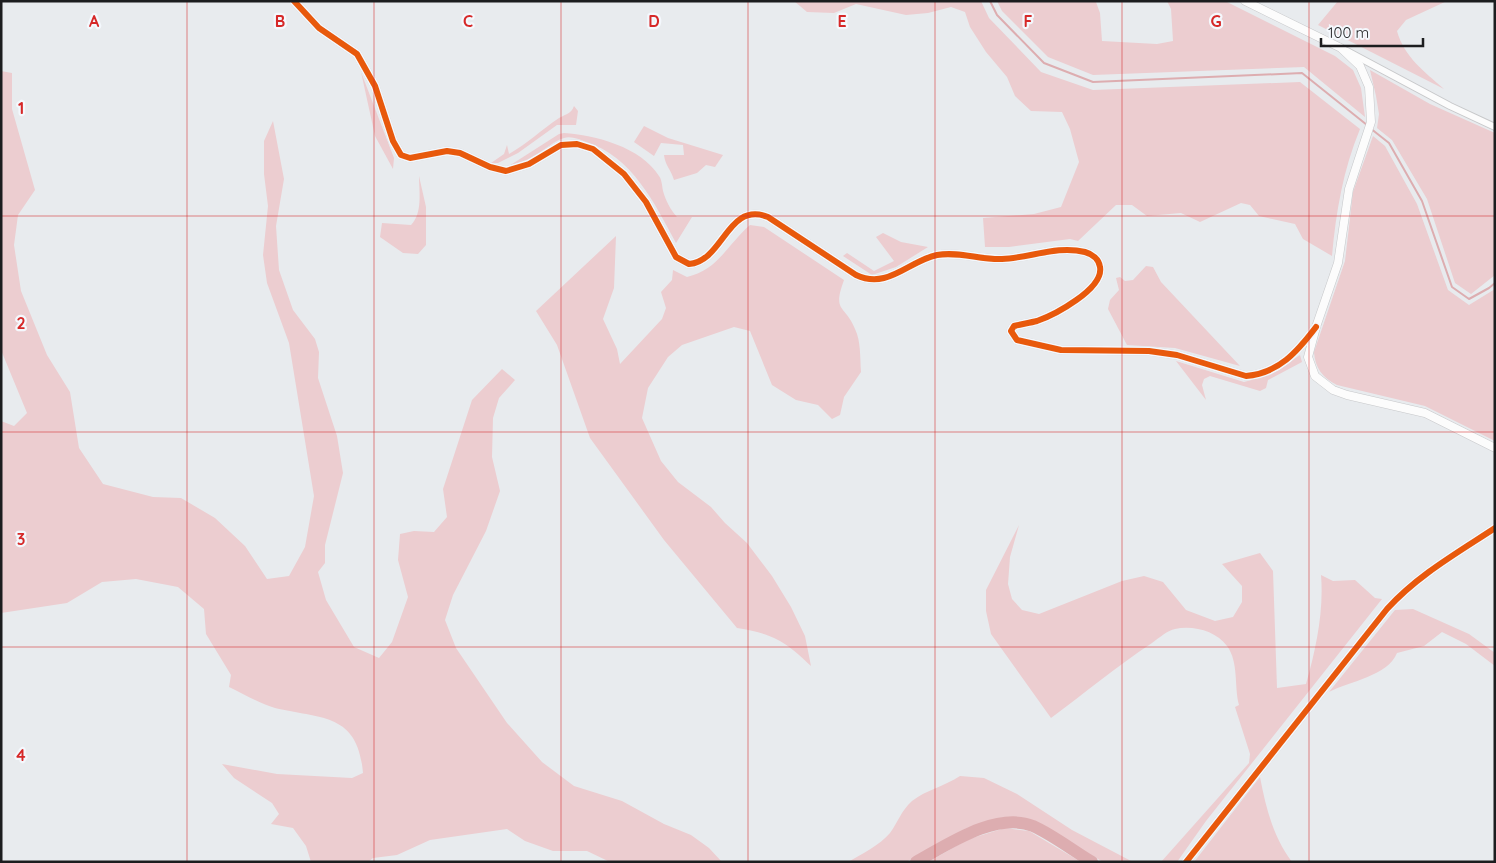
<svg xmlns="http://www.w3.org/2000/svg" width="1496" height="863" font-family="Quicksand,sans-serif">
<rect width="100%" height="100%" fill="#e8ebee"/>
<g fill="#eccdd0">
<path d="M794 1H981L989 18 1041 72 1093 90 1300 82 1360 129C1343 170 1336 212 1332 256L1303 239 1295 224 1259 216 1250 205 1241 203 1200 222 1181 213 1147 216 1132 205H1116L1078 241 1070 239 1009 247H985L983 218 1034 214 1061 207 1079 162 1070 129 1062 112 1031 111 1015 96 1007 77 986 52 970 27 965 12 951 7 928 13 906 15 856 4 834 13 807 12Z"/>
<polygon points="997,1 1096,2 1100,13 1102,41 1157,44 1173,41 1171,9 1167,1 1225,1 1335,56 1353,70 1361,88 1365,117 1304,67 1093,75 1048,57 1002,11"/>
<path d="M1338 1H1447L1406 20 1397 31C1404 57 1425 72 1444 89L1318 25Z"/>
<polygon points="1370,70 1430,104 1495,133 1495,275 1471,294 1455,283 1427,199 1392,140 1377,128 1379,114 1376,96"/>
<path d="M1 71 12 73V109L35 190 18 215 14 245 21 291 47 355 70 392 79 448 103 484 153 497 181 498 215 518 245 546 267 579 289 576 305 547 314 496 289 343 267 283 263 255 268 206 264 174V141L273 121 284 179 276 226 279 270 293 310 315 339 319 352 318 378 337 436 343 473 325 545V563L318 572 326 600 354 647 379 658 392 642 408 597 398 560 400 534 414 531 434 532 447 517 443 489 472 400 502 369 515 380 499 398 493 418 492 457 500 491 486 531 453 595 445 620 456 648 507 723 542 762 574 786 622 801 664 824 691 835 709 848 722 862H610L587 851H553L525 841 507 829 430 840 397 855 373 858 368 862H311L306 846 293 828 271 824 279 814 272 803 234 778 222 764 277 774 352 778 363 773C358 713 322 719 275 708 260 704 244 694 229 687L231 675 206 634 204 609 178 587 136 579 102 582 67 603 1 613V421L14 426 27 413 1 350Z"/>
<polygon points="361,72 394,158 393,169 375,136"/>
<path d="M574 106 578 111 576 125H557L518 153 498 163H491L504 154 507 145 509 154C528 143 541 130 559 118 566 114 571 114 574 106Z"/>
<path d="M644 126 668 138 723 155 715 167 706 165 697 173 674 180C671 170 665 165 664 155H684L683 145 661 143 654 156 634 142Z"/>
<path d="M564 133C595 135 641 147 659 176 662 180 662 186 663 191 666 201 670 209 677 217H692L676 243C655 204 632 156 586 142 579 139 571 136 564 138 554 141 546 149 537 154 528 160 519 163 509 166L559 134Z"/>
<path d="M1373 136 1385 146 1417 204 1448 290 1469 305 1495 289V441L1425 406 1337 385C1323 378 1315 368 1314 352L1345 261 1353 192Z"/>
<path d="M419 176 426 207V245L418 254 403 253 380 237 382 223 411 225C423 213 419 191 419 176Z"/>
<path d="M750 225 764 227 844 280C832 313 845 304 855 329 861 341 860 358 861 372L844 397 840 415 832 419 818 405 796 400 772 385 750 331 734 327 682 345 668 357 648 388 642 418 661 461 678 482 711 507 725 523 747 543 772 576 791 607 805 636 811 666C784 640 773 634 737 628L664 540 590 438 557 345 536 311 616 236 614 288 603 319 617 349 620 364 662 319 666 308 661 292 672 280 673 270 687 277C718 270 727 245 750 225Z"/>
<polygon points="883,233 901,242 928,247 896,267 872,275 843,256 847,253 874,271 894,261 876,237"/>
<polygon points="1146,266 1153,267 1161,282 1240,366 1175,348 1127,345 1108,309 1110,300 1119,290 1116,278 1120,277 1125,281 1133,280"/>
<polygon points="1300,355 1302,362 1268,380 1266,388 1260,391 1210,376 1204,379 1202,385 1206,400 1176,361 1244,382 1270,375"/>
<path d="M1019 525 1010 557 1008 584 1012 599 1022 610 1039 614 1122 581 1144 576 1163 582 1186 610 1215 621 1233 617 1242 602V586L1222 564 1260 553 1273 571 1277 688 1306 684C1316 649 1324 611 1321 575L1333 581 1355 580 1375 598 1382 599 1206 821 1177 862H1161L1249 763 1250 754 1235 707 1239 705C1234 687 1239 662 1227 646 1216 631 1193 625 1175 629 1168 630 1159 638 1152 643 1117 666 1085 693 1051 718L991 634 986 611V590Z"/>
<path d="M1413 609 1469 634 1495 653V666L1466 644 1442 632 1424 646 1397 653C1388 676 1350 681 1329 692L1395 610Z"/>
<path d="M960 776 984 778 1017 794 1072 830 1133 862H1103L1034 821 1005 817 967 828 906 862H848C862 854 880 845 890 833 898 822 901 811 912 801 926 790 945 786 960 776Z"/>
<path d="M1260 777C1266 808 1273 837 1292 862H1194Z"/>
<polygon points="1005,828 1029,831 1081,862 928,862 969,839"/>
</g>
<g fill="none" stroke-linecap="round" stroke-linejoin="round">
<g stroke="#ddadb0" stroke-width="2">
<polyline points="990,1 997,15 1044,63 1093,82 1302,73 1367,125"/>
<polyline points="1370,128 1389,143 1422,201 1452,287 1469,299 1489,288 1495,283"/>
</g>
<path stroke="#ddadb0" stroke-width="12" d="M916 862C947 845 996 811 1033 826 1053 835 1072 850 1092 862"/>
<g stroke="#c7c8ca" stroke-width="8">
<polyline id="minor" points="1347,51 1450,106 1495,127"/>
</g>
<g stroke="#c7c8ca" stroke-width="9">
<g id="tertiary">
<path d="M294 1 319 28 357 54 375 86 393 141 401 155 410 158 447 151 460 153 490 167 506 171 529 164 561 145 577 144 593 149 624 174 646 202 676 257 689 264C724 261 727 201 768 217L856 275C888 290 908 261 937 255 959 251 980 260 1002 259 1030 258 1057 245 1085 252 1092 254 1099 259 1100 267 1104 289 1054 315 1037 321 1029 323 1022 324 1014 326L1011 331 1017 340 1061 350 1149 351 1177 355 1246 376C1279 373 1297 352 1316 327"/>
<polyline points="1245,1 1341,48 1360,66 1369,87 1371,122 1349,189 1338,263 1316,327 1308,357 1315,376 1333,390 1347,395 1425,413 1495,448"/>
<path d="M1186 862 1387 609C1418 575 1457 553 1495 528"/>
</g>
</g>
<use href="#minor" stroke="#fcfcfc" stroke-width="6"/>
<use href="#tertiary" stroke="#fcfcfc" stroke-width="8"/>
<g stroke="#f4f8fd" stroke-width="9">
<g id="cycleway">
<path d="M294 1 319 28 357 54 375 86 393 141 401 155 410 158 447 151 460 153 490 167 506 171 529 164 561 145 577 144 593 149 624 174 646 202 676 257 689 264C724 261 727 201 768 217L856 275C888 290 908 261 937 255 959 251 980 260 1002 259 1030 258 1057 245 1085 252 1092 254 1099 259 1100 267 1104 289 1054 315 1037 321 1029 323 1022 324 1014 326L1011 331 1017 340 1061 350 1149 351 1177 355 1246 376C1279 373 1297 352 1316 327"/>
<path d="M1186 862 1387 609C1418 575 1457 553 1495 528"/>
</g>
</g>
<use href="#cycleway" stroke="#e8590c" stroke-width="6"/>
</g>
<path fill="none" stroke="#d62828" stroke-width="1" stroke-opacity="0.55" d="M187 1V862M374 1V862M561 1V862M748 1V862M935 1V862M1122 1V862M1309 1V862M1 216H1495M1 432H1495M1 647H1495"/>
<g font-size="16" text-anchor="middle" font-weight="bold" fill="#d62828" stroke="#f4f8fd" stroke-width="4.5" stroke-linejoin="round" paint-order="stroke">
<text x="94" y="27">A</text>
<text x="280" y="27">B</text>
<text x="468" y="27">C</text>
<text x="654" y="27">D</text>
<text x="842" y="27">E</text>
<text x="1028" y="27">F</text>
<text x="1216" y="27">G</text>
<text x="21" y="114">1</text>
<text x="21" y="329">2</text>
<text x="21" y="545">3</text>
<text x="21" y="761">4</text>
</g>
<rect width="1496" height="863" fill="none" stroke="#1c1d1f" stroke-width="5"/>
<path d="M1321 38v8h102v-8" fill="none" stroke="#1c1d1f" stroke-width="2.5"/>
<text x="1328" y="38" font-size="15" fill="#1c1d1f" stroke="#f4f8fd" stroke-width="4" paint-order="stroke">100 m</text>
</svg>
